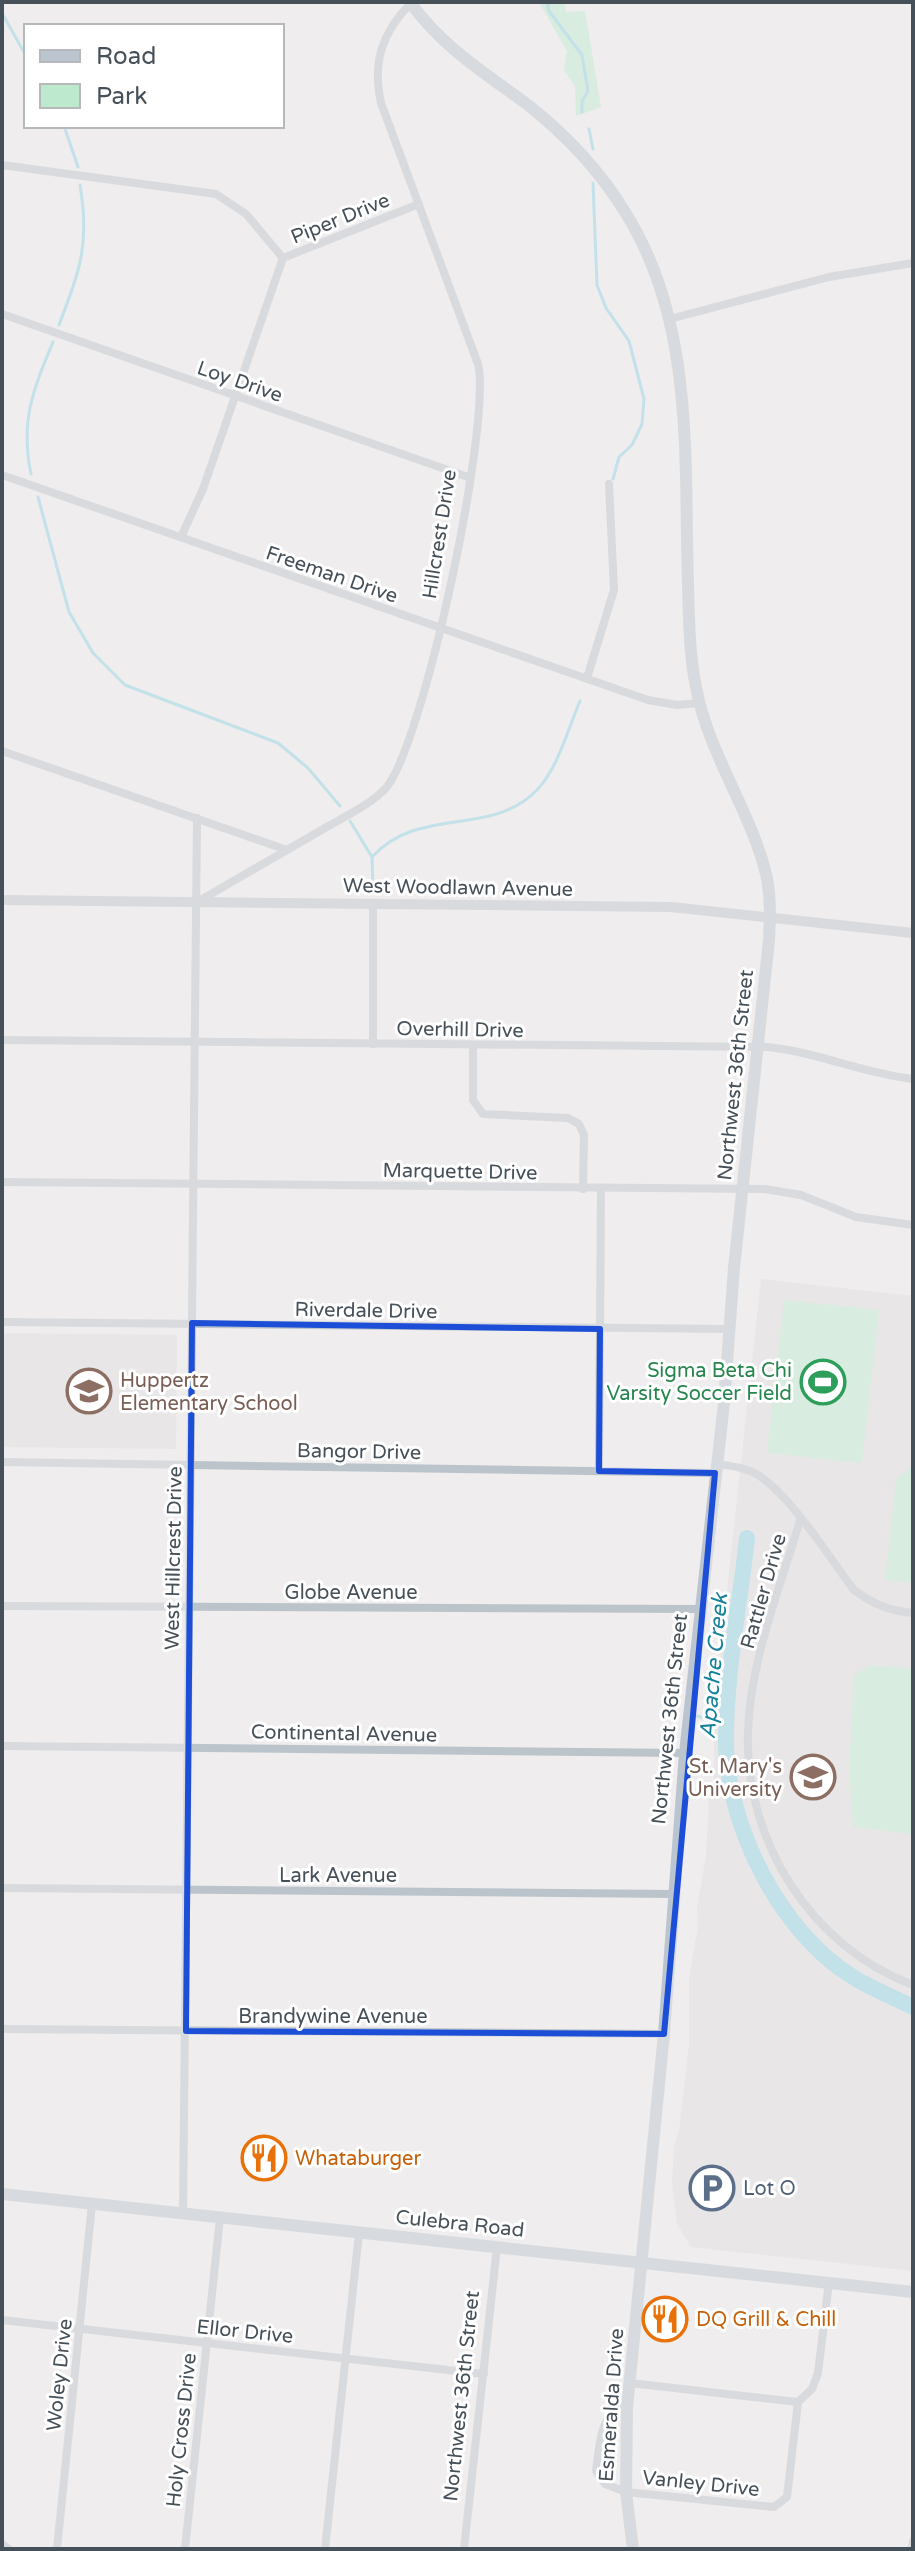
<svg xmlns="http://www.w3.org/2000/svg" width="915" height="2551" font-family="'Varela Round',sans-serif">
<rect width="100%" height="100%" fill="#efeded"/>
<g fill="#e0dede">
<polygon points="761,1279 913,1296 913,2271 691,2247 677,2224 672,2183 674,2146 679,2131 689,2044 689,1979 698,1926 697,1908 706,1855 709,1800 714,1787 714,1709"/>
<polygon points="2,1333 177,1335 176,1449 2,1447"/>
</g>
<g fill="#bdeace">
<polygon points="539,2 565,2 566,12 585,11 601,107 576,116 575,86 564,70 567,51"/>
<polygon points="784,1300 879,1310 862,1463 767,1453"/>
<polygon points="910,1468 913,1469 913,1583 885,1580 896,1479"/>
<polygon points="869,1665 913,1669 913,1834 853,1827 849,1768 854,1676"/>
</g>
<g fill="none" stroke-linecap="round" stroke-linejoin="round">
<g stroke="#8ed3e4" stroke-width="3">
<polyline points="547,2 549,11 582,55 588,91 582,101 582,112"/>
<polyline points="2,13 26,56"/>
<polyline points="64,126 78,167"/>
<polyline points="589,129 593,149"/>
<polyline points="593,183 597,285 606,308 629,341 644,399 642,424 632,445 619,457 613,479"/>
<path d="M59 325C80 269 90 245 80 185"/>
<path d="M31 474C20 421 33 390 53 342"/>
<polyline points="38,497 69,612 93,653 125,685 278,743 308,768 340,806"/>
<polyline points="350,821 372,857 373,890"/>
<path d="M372 857C419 805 491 838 537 790 558 768 568 729 580 701"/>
<polyline points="697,1716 727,1725"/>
</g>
<path stroke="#8ed3e4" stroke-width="16" d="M747 1538C740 1604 726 1672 726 1738 725 1823 780 1933 853 1977 872 1989 893 1997 913 2007"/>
<g stroke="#bcc4cb" stroke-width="8">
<polyline points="2,165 216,194 246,214 283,258"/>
<polyline points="2,314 468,477"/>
<polyline points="670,319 829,277 913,263"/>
<polyline points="2,475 648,700 677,705 699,703"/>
<polyline points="181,537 203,489 283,258 419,204"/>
<polyline points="587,678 614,590 609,484"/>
<polyline points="2,751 287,850"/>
<path d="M199 901C241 877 283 852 325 828 345 816 370 805 386 788 424 743 492 422 478 364L381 103C372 62 382 32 412 2"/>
<path d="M2 1040 768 1047C821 1053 861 1073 913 1079"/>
<polyline points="373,1044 373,904"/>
<polyline points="473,1046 473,1100 483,1114 568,1118 579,1124 584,1135 583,1189"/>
<polyline points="2,1182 765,1189 801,1195 856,1217 913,1225"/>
<polyline points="2,1322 730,1329"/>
<polyline points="2,1462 715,1473"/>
<path d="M716 1464C731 1466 745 1467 758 1475 793 1498 828 1556 854 1590 873 1604 889 1611 913 1613"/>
<polyline points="599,1471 601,1189"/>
<path d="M800 1520C780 1589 750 1660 748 1732 744 1840 811 1947 913 1985"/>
<polyline points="2,1606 700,1609"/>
<polyline points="2,1746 685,1753"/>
<polyline points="2,1888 673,1894"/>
<polyline points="2,2029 664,2034"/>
<polyline points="183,2214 197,818"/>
<polyline points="2,2320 484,2374"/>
<polyline points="630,2383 798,2402"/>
<path d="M628 2397C600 2415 600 2440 596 2471L605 2484 626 2492 774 2507 787 2497 798 2402 812 2389 818 2373 829 2282"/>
<polyline points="2,2544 9,2549"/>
<polyline points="57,2549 92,2204"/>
<polyline points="185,2549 220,2218"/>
<polyline points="325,2549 359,2233"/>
<polyline points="464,2549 497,2247"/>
<polyline points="912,2549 913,2541"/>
</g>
<polyline stroke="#bcc4cb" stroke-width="10" points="2,900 671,907 913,933"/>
<g stroke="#bbc5cf" stroke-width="12">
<path d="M410 2C442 47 485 73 528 105 566 135 600 171 625 212 695 323 684 459 688 584 689 618 689 653 696 687 708 753 750 809 766 874 771 896 770 918 769 940L734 1268 724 1403 685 1753 664 2034 627 2408 626 2492 633 2549"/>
<polyline points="2,2194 913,2292"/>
</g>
</g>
<path d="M0 0H915V2551H0ZM192 1323 600 1329 599 1471 715 1473 664 2034 186 2031Z" fill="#efeded" fill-opacity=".55" fill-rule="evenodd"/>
<path fill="none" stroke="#1d4ed8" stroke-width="6" stroke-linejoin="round" d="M192 1323 600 1329 599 1471 715 1473 664 2034 186 2031Z"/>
<defs>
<g id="stadium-ring" transform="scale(2.3)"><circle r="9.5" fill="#fff" stroke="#2e9e5b" stroke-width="1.5"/><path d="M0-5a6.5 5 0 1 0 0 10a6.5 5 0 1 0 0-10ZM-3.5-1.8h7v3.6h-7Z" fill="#2e9e5b"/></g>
<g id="school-ring" transform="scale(2.3)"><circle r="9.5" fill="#fff" stroke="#8d6e63" stroke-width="1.5"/><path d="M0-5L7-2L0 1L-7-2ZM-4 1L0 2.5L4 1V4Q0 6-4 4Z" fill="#8d6e63"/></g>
<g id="university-ring" transform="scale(2.3)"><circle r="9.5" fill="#fff" stroke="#8d6e63" stroke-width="1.5"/><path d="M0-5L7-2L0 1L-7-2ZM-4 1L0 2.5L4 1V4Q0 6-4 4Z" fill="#8d6e63"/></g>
<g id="restaurant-ring" transform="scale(2.3)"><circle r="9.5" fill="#fff" stroke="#e8710a" stroke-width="1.5"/><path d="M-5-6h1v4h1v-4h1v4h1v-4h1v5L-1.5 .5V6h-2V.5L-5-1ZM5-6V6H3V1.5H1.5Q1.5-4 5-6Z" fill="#e8710a"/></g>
<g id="parking-ring" transform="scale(2.3)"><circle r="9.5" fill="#fff" stroke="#5c6f8a" stroke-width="1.5"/><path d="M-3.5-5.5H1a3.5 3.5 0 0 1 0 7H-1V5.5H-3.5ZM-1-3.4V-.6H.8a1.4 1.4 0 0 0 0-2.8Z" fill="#5c6f8a"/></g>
</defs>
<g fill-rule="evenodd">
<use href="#stadium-ring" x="823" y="1382"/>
<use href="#school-ring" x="89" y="1391"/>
<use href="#university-ring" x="813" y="1777"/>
<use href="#restaurant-ring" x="264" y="2158"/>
<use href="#parking-ring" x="712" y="2188"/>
<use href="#restaurant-ring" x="665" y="2319"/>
</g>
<g text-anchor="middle" stroke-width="6" stroke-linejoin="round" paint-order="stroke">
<g font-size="20" fill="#465058" stroke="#fff">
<text transform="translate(340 218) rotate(-22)" y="7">Piper Drive</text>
<text transform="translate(240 381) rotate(19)" y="7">Loy Drive</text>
<text transform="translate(439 534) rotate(-81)" y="7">Hillcrest Drive</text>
<text transform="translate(332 574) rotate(19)" y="7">Freeman Drive</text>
<text transform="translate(458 887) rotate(1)" y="7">West Woodlawn Avenue</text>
<text transform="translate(460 1029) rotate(1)" y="7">Overhill Drive</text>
<text transform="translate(735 1075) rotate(-84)" y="7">Northwest 36th Street</text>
<text transform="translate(460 1171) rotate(1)" y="7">Marquette Drive</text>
<text transform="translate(366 1310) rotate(1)" y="7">Riverdale Drive</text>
<text transform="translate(359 1451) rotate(1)" y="7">Bangor Drive</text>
<text transform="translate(173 1558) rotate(-89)" y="7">West Hillcrest Drive</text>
<text transform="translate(763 1591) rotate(-74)" y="7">Rattler Drive</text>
<text x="351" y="1599">Globe Avenue</text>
<text transform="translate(669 1719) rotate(-84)" y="7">Northwest 36th Street</text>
<text transform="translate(344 1733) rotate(1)" y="7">Continental Avenue</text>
<text x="338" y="1882">Lark Avenue</text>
<text x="333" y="2023">Brandywine Avenue</text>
<text transform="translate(460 2223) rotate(6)" y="7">Culebra Road</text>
<text transform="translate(245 2331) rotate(6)" y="7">Ellor Drive</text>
<text transform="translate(59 2375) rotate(-84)" y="7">Woley Drive</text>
<text transform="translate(461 2396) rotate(-84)" y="7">Northwest 36th Street</text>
<text transform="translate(611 2405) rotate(-86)" y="7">Esmeralda Drive</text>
<text transform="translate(181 2430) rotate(-84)" y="7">Holy Cross Drive</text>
<text transform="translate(701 2483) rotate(6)" y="7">Vanley Drive</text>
</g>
<g font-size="20" fill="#27864d" stroke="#fff" text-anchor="end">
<text x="792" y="1377">Sigma Beta Chi<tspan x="792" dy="23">Varsity Soccer Field</tspan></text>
</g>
<g font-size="20" fill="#785e54" stroke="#fff" text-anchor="start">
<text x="120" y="1387">Huppertz<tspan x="120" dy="23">Elementary School</tspan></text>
<text x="782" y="1773" text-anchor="end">St. Mary's<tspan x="782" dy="23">University</tspan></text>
</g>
<g font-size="20" fill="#c56008" stroke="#fff" text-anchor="start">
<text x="295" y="2165">Whataburger</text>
<text x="696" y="2326">DQ Grill &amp; Chill</text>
</g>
<g font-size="20" fill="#4e5e75" stroke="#fff" text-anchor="start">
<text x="743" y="2195">Lot O</text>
</g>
<g font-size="22" font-style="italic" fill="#17819b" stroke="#fff">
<text transform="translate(713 1666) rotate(-85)" y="8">Apache Creek</text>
</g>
</g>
<rect width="915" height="2551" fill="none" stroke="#465058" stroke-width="8"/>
<rect x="24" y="24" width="260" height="104" fill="#ffffff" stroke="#b5b9bc" stroke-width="2"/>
<rect x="40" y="50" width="40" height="12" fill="#bbc5cf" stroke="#b5b9bc" stroke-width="2"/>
<text x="96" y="64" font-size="24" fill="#465058">Road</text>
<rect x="40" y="84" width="40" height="24" fill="#bdeace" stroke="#b5b9bc" stroke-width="2"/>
<text x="96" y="104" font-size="24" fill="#465058">Park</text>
</svg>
